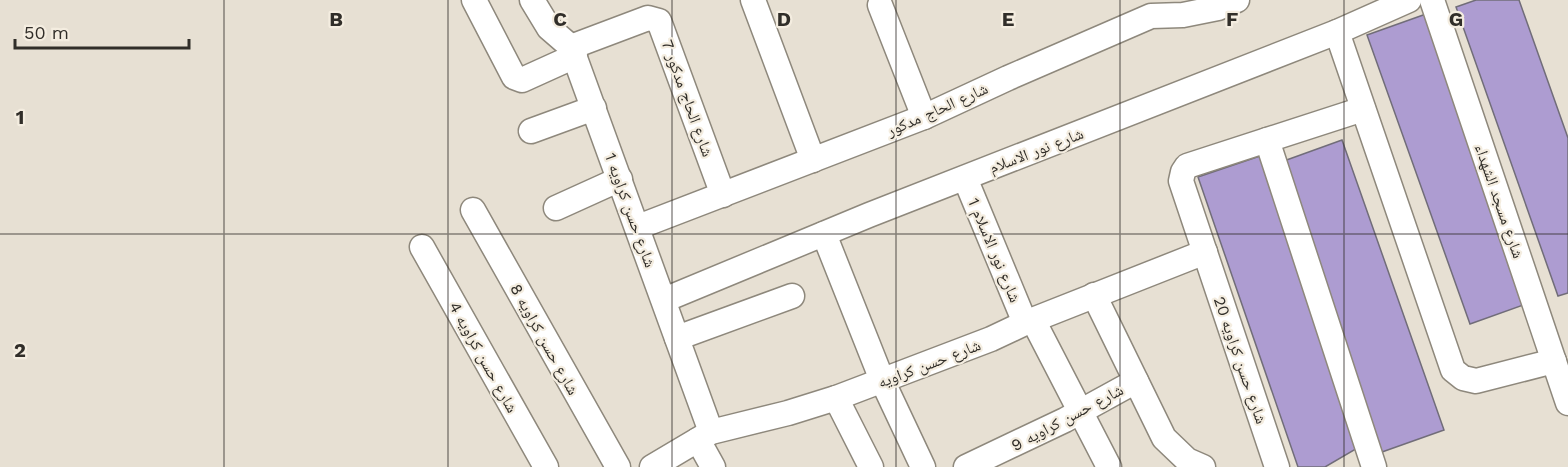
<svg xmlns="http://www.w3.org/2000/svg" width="1568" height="467" font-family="'Work Sans','Noto Naskh Arabic',sans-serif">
<rect width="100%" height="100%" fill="#e7e0d3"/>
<g fill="#ad9cd1" stroke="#716d79" stroke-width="1.5">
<polygon points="1476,0 1519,0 1568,138 1568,293 1558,296 1456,7"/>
<polygon points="1426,14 1529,303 1470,324 1367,35"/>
<polygon points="1342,140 1444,430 1382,452 1281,162"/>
<polygon points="1260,156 1361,446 1325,467 1298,467 1198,177"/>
</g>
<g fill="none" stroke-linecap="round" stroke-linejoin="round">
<g stroke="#8e887c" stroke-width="27">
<g id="minor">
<polyline points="474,0 514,77 522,80 575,56"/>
<polyline points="532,0 549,28 571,47 711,432"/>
<polyline points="753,0 813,160"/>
<polyline points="1432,0 1568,403"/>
<polyline points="880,5 924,117"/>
<polyline points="1337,32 1453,370 1463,378 1476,381 1554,361"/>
<polyline points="571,47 648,18 659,21 723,195"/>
<polyline points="531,131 594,108"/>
<polyline points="1267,140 1374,467"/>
<polyline points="965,178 1025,323"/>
<polyline points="556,208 620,179"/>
<polyline points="473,210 618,467"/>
<polyline points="638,227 924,117 1008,78 1151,16 1183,15 1218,8 1237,0"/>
<polyline points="824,234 882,380 923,467"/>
<polyline points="422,247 546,467"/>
<polyline points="1094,295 1164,438 1187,460 1203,467"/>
<polyline points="664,300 869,215 1337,32 1409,0"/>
<polyline points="1033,320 1109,467"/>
<polyline points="677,338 792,296"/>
<polyline points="836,398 871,467"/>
<polyline points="698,440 713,467"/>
<polyline points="652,467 711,432 788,413 836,398 991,339 1025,323 1205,252"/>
<polyline points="966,467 1065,420 1136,381"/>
<polyline points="1277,467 1181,181 1183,172 1187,166 1363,109"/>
</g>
</g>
<use href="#minor" stroke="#fff" stroke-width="24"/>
</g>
<path fill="none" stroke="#312e29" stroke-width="1.5" stroke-opacity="0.55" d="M224 0V467M448 0V467M672 0V467M896 0V467M1120 0V467M1344 0V467M0 234H1568"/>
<g text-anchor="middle" stroke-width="4.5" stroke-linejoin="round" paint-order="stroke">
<g font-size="16" fill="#312e29" stroke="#f4ede0">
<text transform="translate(688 98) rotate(70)" y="6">شارع الحاج مدكور 7</text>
<text transform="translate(937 109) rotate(-24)" y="6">شارع الحاج مدكور</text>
<text transform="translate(1036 150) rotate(-21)" y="6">شارع نور الاسلام</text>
<text transform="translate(1500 201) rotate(71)" y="6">شارع مسجد الشهداء</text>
<text transform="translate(631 210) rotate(70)" y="6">شارع حسن كراويه 1</text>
<text transform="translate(995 250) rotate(67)" y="6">شارع نور الاسلام 1</text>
<text transform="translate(545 339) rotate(61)" y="6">شارع حسن كراويه 8</text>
<text transform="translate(484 357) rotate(61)" y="6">شارع حسن كراويه 4</text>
<text transform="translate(1241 360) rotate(71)" y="6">شارع حسن كراويه 20</text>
<text transform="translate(929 363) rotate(-21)" y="6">شارع حسن كراويه</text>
<text transform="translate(1067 417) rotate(-28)" y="6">شارع حسن كراويه 9</text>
</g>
</g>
<g font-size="20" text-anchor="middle" font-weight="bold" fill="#312e29" stroke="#f4ede0" stroke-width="4.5" stroke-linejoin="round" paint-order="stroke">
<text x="336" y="26">B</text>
<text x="560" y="26">C</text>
<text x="784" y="26">D</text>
<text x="1008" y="26">E</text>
<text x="1232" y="26">F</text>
<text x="1456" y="26">G</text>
<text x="20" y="124">1</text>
<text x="20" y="357">2</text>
</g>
<path d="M15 39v9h174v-9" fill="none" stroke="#312e29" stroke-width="3"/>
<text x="24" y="39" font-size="18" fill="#312e29" stroke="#f4ede0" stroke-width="4.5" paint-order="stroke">50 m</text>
</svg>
